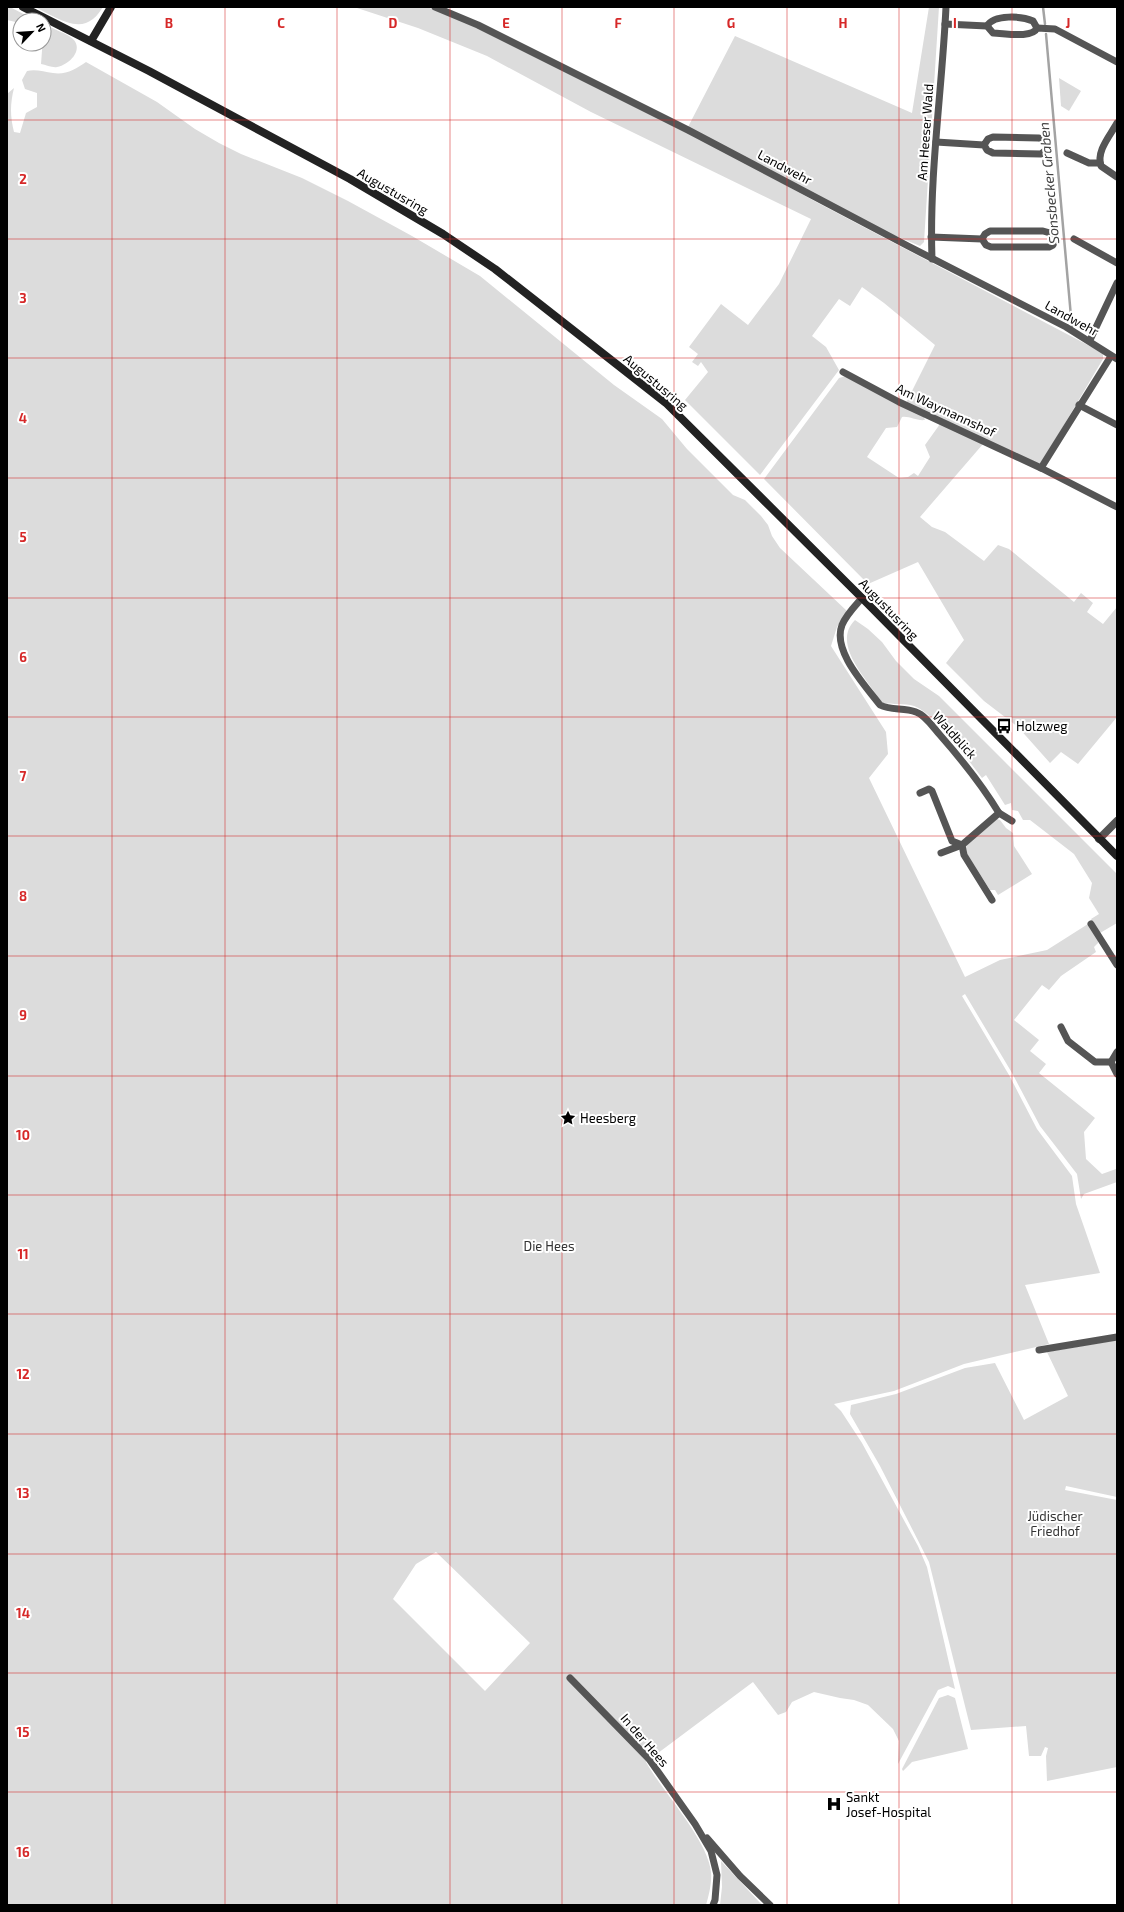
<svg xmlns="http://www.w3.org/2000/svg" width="1124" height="1912" font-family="'Exo 2',sans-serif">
<rect width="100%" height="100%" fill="#fff"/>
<g fill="#dcdcdc" fill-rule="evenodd">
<polygon points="7,7 10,7 35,20 20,20 20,23 7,20"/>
<path d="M35 7H103C100 11 97 16 93 19 76 33 52 15 35 7Z"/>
<polygon points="354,7 427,7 479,28 689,132 818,203 1103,353 1103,359 1042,462 1038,464 906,403 935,345 884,303 862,287 850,306 839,299 812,336 826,347 839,370 760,475 685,400 708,372 701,362 698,366 692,362 698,354 689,347 721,304 748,325 779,284 811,219 591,112 487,56 418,28"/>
<polygon points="929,7 939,7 924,242 920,246 889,233 688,127 735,36 912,113"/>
<path d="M44 24C51 28 68 34 73 39 84 50 69 65 57 67 53 68 46 65 41 64Z"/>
<path d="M86 62 157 102 195 129 219 143 241 154 302 178 348 201 412 236 480 276 614 385 662 419 687 449 733 495 745 500 761 516 768 525 772 536 780 548 847 611 837 627 831 646 886 732 888 754 869 778 965 977 1000 960 1047 950 1088 924 1098 937V943L1094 947 1096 952 1061 976 1049 990 1042 985 1014 1020 1039 1040 1030 1051 1046 1064 1039 1073 1095 1118 1084 1132 1086 1159 1102 1174 1116 1169 1117 1182 1084 1194 1081 1199 1077 1174 1040 1126 1012 1073 965 994 962 996 1009 1075 1037 1129 1072 1176 1076 1204 1100 1273 1025 1285 1049 1344 964 1364 894 1391 834 1404 841 1411 862 1443 918 1546 927 1567 955 1689 948 1686 938 1690 898 1764 899 1741 893 1729 868 1705 854 1700 840 1698 814 1692 792 1702 786 1712 778 1715 753 1682 646 1762C662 1791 708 1840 711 1872 712 1882 709 1895 706 1905H7V94L14 88C10 104 10 116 14 132L20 133 26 113 37 107V93L25 89 22 80 27 71C36 69 44 72 53 73 66 75 76 69 86 62ZM436 1552 530 1643 485 1691 393 1599 416 1564Z"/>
<polygon points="1059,78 1081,91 1069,111 1061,106"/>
<path d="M846 376 923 415 925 420C916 421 910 416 902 417L897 427 886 428 867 457 899 478 908 477 914 473 918 476 930 457 925 445 940 424 983 444 920 517 932 527 945 532 984 561 998 545 1009 549 1074 602 1081 593 1093 603 1087 612 1103 624 1117 607V717L1078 764 1061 752 1050 763 1018 727 984 701 946 663 964 640 918 562 868 584 764 479 839 378Z"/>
<path d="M855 620 868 629 882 642 896 661 914 679 939 696 1117 874V923L1100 933 1091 919 1099 914 1089 898 1092 883 1074 854 1030 820H1023L1018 811 1012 810 1011 803 1005 805 986 775 982 778C969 761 933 712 914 706 904 703 893 705 883 703L878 697C864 676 832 643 855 620Z"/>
<polygon points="997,819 1000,820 1006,828 1013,833 1014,846 1032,874 998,895 995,890 990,890 967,854 966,848 967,844"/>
<polygon points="1117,1340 1117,1497 1066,1486 1065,1490 1117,1500 1117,1767 1047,1781 1046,1756 1048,1748 1045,1747 1041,1756 1029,1756 1026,1726 971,1730 929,1562 880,1466 850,1414 851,1405 896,1394 965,1368 995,1363 1024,1420 1068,1396 1047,1352"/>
<polygon points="948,1695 955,1698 968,1749 912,1762 903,1771 902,1769 939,1698"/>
<polygon points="721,1861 762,1905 720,1905 722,1887"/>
</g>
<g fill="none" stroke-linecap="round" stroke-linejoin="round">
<g stroke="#a3a3a3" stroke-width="2.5">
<polyline points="1043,7 1045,24"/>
<polyline points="1046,34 1072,328"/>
</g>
<g stroke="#555" stroke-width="7">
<polyline points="435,7 478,25 688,130 908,246 1066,327 1117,359"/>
<path d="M945 24 987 26 993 33C1004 33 1032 39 1037 28L1055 29 1117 62"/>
<path d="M987 26C994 14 1022 16 1033 21L1037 28"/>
<path d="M1117 123C1110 136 1096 151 1101 166L1117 177"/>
<polyline points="936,142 984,145 987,150 993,153 1041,154 1046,150 1048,146 1044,140 1039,138 993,137 988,139 984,145"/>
<polyline points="1067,153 1089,163 1100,163"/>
<polyline points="931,237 982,239 986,245 991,247 1049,247 1053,245 1055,240 1050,233 1043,231 990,231 985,234 982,239"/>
<polyline points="1074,239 1117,263"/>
<path d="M932 259C929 175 942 91 946 7"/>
<polyline points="1090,340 1117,283"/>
<polyline points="843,372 899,402 1041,468 1117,507"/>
<polyline points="1079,405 1117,425"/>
<polyline points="1041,468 1111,356"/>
<path d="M862 598C855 606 846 615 842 625 832 651 865 685 880 705 891 711 904 707 916 712 925 715 933 727 940 735 962 760 982 785 999 813L962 845 952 841 932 791 929 789 920 793"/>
<polyline points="999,813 1012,821"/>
<polyline points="941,853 962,845 964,855 992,900"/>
<polyline points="1091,924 1117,965"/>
<polyline points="1061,1027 1068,1041 1095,1062 1111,1062"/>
<polyline points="1117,1052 1111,1062 1117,1074"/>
<polyline points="1039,1350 1117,1337"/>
<polyline points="570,1678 649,1759 695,1824 711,1851 717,1875 715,1900 713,1905"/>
<polyline points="707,1838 740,1876 770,1905"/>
</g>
<polyline stroke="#555" stroke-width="8" points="1099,839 1117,821"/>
<g stroke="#222" stroke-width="8">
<polyline points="23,7 149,71 350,179 443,234 495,269 666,403 862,598 1117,856"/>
<polyline points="91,41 111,7"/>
</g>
</g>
<path fill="none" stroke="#d62828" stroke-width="1" stroke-opacity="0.55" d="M112 7V1905M225 7V1905M337 7V1905M450 7V1905M562 7V1905M674 7V1905M787 7V1905M899 7V1905M1012 7V1905M7 120H1117M7 239H1117M7 358H1117M7 478H1117M7 598H1117M7 717H1117M7 836H1117M7 956H1117M7 1076H1117M7 1195H1117M7 1314H1117M7 1434H1117M7 1554H1117M7 1673H1117M7 1792H1117"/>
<defs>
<g id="bus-bare" transform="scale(1.2)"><path d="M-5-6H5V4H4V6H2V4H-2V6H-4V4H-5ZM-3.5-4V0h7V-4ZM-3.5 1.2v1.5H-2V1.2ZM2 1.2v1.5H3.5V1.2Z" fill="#000" stroke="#fff" stroke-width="2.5" paint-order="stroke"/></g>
<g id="sight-bare" transform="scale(1.2)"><path d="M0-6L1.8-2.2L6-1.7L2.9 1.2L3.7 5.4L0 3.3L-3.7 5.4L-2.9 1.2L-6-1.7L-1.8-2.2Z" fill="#000" stroke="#fff" stroke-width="2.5" paint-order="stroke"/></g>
<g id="hospital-bare" transform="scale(1.2)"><path d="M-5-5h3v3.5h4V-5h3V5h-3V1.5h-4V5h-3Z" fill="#000" stroke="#fff" stroke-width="2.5" paint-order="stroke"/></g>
</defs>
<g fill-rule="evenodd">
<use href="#bus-bare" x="1004" y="726"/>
<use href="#sight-bare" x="568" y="1118"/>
<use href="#hospital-bare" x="834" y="1804"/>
</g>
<g text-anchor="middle" stroke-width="4" stroke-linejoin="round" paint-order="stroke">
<g font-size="13" fill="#000" stroke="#fff">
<text transform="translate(925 132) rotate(-86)" y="5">Am Heeser Wald</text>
<text transform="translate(785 167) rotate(28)" y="5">Landwehr</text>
<text transform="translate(393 191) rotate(30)" y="5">Augustusring</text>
<text transform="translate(1072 318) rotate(29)" y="5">Landwehr</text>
<text transform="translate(656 382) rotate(40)" y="5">Augustusring</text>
<text transform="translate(946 410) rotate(25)" y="5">Am Waymannshof</text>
<text transform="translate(889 609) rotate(46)" y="5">Augustusring</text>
<text transform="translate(955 735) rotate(48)" y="5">Waldblick</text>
<text transform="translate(645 1740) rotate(49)" y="5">In der Hees</text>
</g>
<g font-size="13" fill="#000" stroke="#fff" text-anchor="start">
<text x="1016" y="731">Holzweg</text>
<text x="580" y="1123">Heesberg</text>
<text x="846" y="1802">Sankt<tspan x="846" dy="15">Josef-Hospital</tspan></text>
</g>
<g font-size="13" fill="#333" stroke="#fff">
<text x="549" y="1251">Die Hees</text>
<text x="1055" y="1521">Jüdischer<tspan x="1055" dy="15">Friedhof</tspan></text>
</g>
<g font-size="14" font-style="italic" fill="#444" stroke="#fff">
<text transform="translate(1049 183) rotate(-95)" y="5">Sonsbecker Graben</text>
</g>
</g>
<g font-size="13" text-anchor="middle" font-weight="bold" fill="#d62828" stroke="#fff" stroke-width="4" stroke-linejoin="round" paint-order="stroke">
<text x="169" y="28">B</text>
<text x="281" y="28">C</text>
<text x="393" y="28">D</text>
<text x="506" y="28">E</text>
<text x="618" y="28">F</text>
<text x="731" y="28">G</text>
<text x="843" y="28">H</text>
<text x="955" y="28">I</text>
<text x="1068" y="28">J</text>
<text x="23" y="184">2</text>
<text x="23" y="303">3</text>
<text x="23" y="423">4</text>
<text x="23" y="542">5</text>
<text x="23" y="662">6</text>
<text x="23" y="781">7</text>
<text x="23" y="901">8</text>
<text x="23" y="1020">9</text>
<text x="23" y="1140">10</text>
<text x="23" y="1259">11</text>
<text x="23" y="1379">12</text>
<text x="23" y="1498">13</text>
<text x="23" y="1618">14</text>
<text x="23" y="1737">15</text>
<text x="23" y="1857">16</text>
</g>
<rect width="1124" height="1912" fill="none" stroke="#000000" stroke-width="16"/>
<g transform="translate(32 32) rotate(65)"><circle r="19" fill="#ffffff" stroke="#999999"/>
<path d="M0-3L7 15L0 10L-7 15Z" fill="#000000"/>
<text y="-6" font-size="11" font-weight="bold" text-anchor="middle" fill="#000000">N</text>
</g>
</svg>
